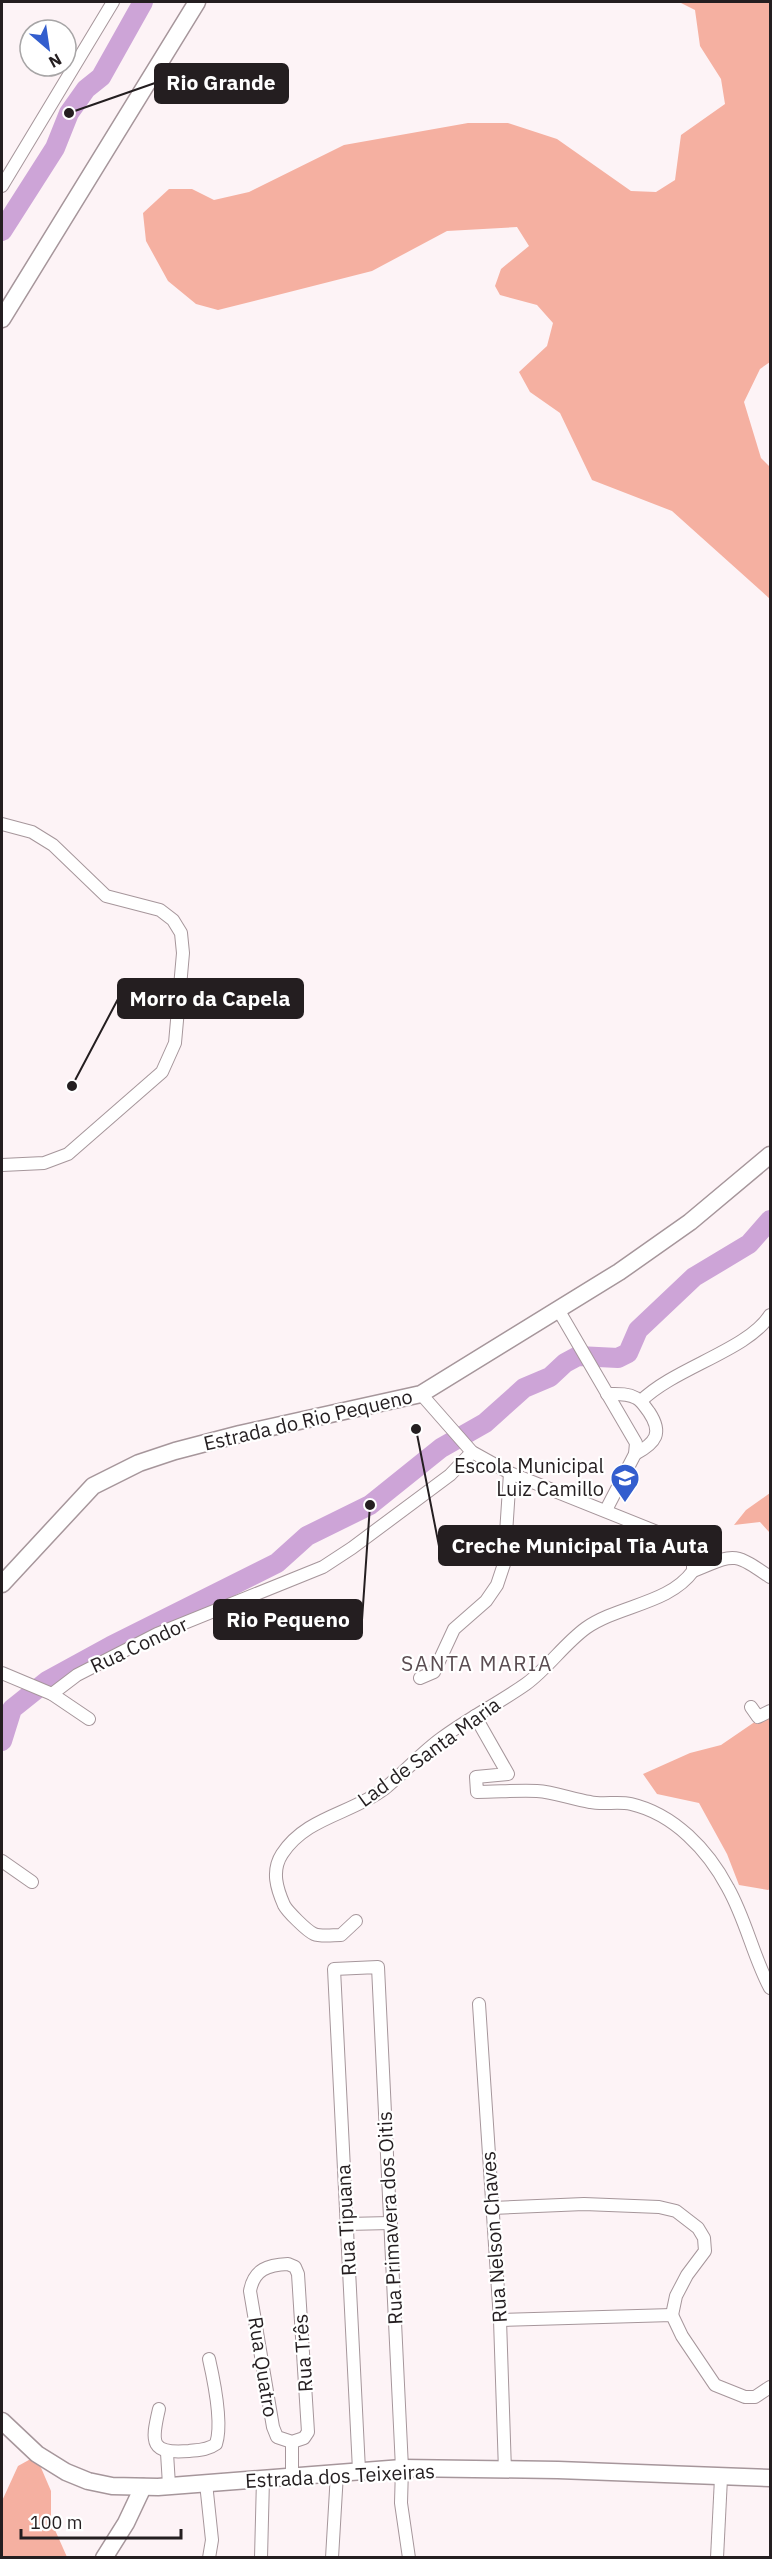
<svg xmlns="http://www.w3.org/2000/svg" width="772" height="2559" font-family="'IBM Plex Sans',sans-serif">
<rect width="100%" height="100%" fill="#fdf3f6"/>
<g fill="#f5b0a1">
<polygon points="679,2 770,2 770,362 760,369 744,402 761,458 770,467 770,599 672,511 592,480 560,413 530,392 519,372 547,346 553,323 537,305 500,295 495,286 501,269 529,246 517,227 447,231 372,271 218,310 196,304 168,281 146,241 143,213 169,189 192,189 214,200 249,192 344,145 468,123 508,123 557,139 631,191 656,192 675,180 681,135 725,104 721,79 700,46 695,10"/>
<polygon points="770,1493 770,1533 760,1522 734,1525 746,1510"/>
<polygon points="770,1717 770,1889 768,1890 739,1885 727,1854 699,1803 657,1794 643,1774 690,1753 721,1745 759,1719"/>
<polygon points="36,2456 51,2491 51,2521 67,2557 2,2558 2,2501 18,2466"/>
</g>
<g fill="none" stroke-linecap="round" stroke-linejoin="round">
<g stroke="#cda4d7" stroke-width="20">
<polyline points="2,231 55,148 69,113 86,89 101,77 143,2"/>
<polyline points="2,1741 12,1709 47,1681 111,1646 277,1563 307,1536 370,1505 441,1448 485,1423 524,1388 550,1377 565,1363 578,1356 618,1358 628,1353 638,1330 694,1277 749,1244 770,1220"/>
</g>
<g stroke="#a6969b" stroke-width="14">
<g id="minor">
<polyline points="2,186 113,2"/>
<polyline points="2,824 32,832 53,845 106,896 160,910 173,920 181,933 183,953 175,1043 162,1072 68,1154 44,1163 2,1165"/>
<polyline points="559,1311 636,1443 635,1454 606,1510"/>
<polyline points="421,1394 472,1452 510,1473 682,1542 693,1554 693,1571"/>
<path d="M607 1394C617 1394 627 1393 636 1398 642 1401 645 1407 649 1412 663 1433 656 1443 635 1454"/>
<path d="M641 1401C674 1368 748 1350 770 1315"/>
<path d="M693 1571C735 1554 732 1551 770 1577"/>
<polyline points="2,1673 52,1694 89,1719"/>
<polyline points="420,1678 434,1672 454,1629 486,1601 497,1585 504,1564 510,1473"/>
<polyline points="52,1694 77,1675 157,1634 323,1567 352,1548 450,1475 472,1452"/>
<polyline points="751,1707 758,1717 770,1711"/>
<path d="M475 1716 508 1774 476 1777 477 1792C497 1792 517 1790 537 1791 554 1792 572 1799 590 1802 603 1805 618 1801 631 1804 674 1814 708 1850 728 1888 746 1920 753 1956 770 1988"/>
<polyline points="2,1861 32,1882"/>
<path d="M356 1921 341 1935C333 1935 321 1937 314 1934 307 1931 287 1911 284 1905 277 1889 271 1871 282 1854 306 1817 351 1814 384 1789 404 1773 421 1753 442 1738 469 1718 499 1703 526 1684 548 1668 564 1644 586 1628 619 1605 669 1604 693 1571"/>
<polyline points="479,2004 500,2320 505,2471"/>
<polyline points="492,2208 584,2204 659,2207 676,2211 698,2228 704,2238 705,2251 687,2275 676,2296 672,2315"/>
<polyline points="346,2224 391,2223"/>
<path d="M288 2264 295 2267 298 2274 308 2432 304 2438 292 2442 277 2437 273 2427 250 2291C254 2269 268 2265 288 2264Z"/>
<polyline points="500,2320 672,2315 682,2336 715,2385 745,2397 755,2397 770,2387"/>
<path d="M159 2409C151 2443 150 2454 189 2451 198 2450 208 2450 216 2444 223 2423 214 2381 209 2359"/>
<polyline points="167,2453 169,2485"/>
<polyline points="359,2470 334,1969 378,1967 402,2468 401,2503 409,2558"/>
<polyline points="292,2476 292,2442"/>
<polyline points="206,2483 212,2540 209,2558"/>
<polyline points="261,2558 263,2479"/>
<polyline points="332,2558 337,2473"/>
<polyline points="717,2558 721,2478"/>
</g>
</g>
<g stroke="#a6969b" stroke-width="19">
<g id="tertiary">
<polyline points="2,319 197,2"/>
<polyline points="2,1584 93,1486 139,1463 175,1451 240,1434 421,1394 619,1272 690,1222 770,1155"/>
<polyline points="2,2421 37,2454 66,2472 88,2481 112,2486 158,2487 402,2468 558,2470 770,2478"/>
<polyline points="104,2558 126,2523 143,2487"/>
</g>
</g>
<use href="#minor" stroke="#fff" stroke-width="12"/>
<use href="#tertiary" stroke="#fff" stroke-width="16"/>
</g>
<defs>
<g id="school-pin" transform="scale(1.5)"><path d="M0 17L-7.5 6A9.5 9.5 0 1 1 7.5 6Z" fill="#335ece" stroke="#fff"/><path d="M0-5L7-2L0 1L-7-2ZM-4 1L0 2.5L4 1V4Q0 6-4 4Z" fill="#fff"/></g>
</defs>
<g fill-rule="evenodd">
<use href="#school-pin" x="625" y="1478"/>
</g>
<g text-anchor="middle" stroke-width="4.5" stroke-linejoin="round" paint-order="stroke">
<g font-size="20" fill="#241e20" stroke="#fff">
<text transform="translate(308 1420) rotate(-13)" y="7">Estrada do Rio Pequeno</text>
<text transform="translate(139 1645) rotate(-25)" y="7">Rua Condor</text>
<text transform="translate(429 1752) rotate(-36)" y="7">Lad de Santa Maria</text>
<text transform="translate(390 2218) rotate(-93)" y="7">Rua Primavera dos Oitis</text>
<text transform="translate(346 2220) rotate(-93)" y="7">Rua Tipuana</text>
<text transform="translate(494 2237) rotate(-94)" y="7">Rua Nelson Chaves</text>
<text transform="translate(303 2353) rotate(-94)" y="7">Rua Três</text>
<text transform="translate(263 2367) rotate(81)" y="7">Rua Quatro</text>
<text transform="translate(340 2476) rotate(-3)" y="7">Estrada dos Teixeiras</text>
</g>
<g font-size="20" fill="#241e20" stroke="#fff" text-anchor="end">
<text x="604" y="1473">Escola Municipal<tspan x="604" dy="23">Luiz Camillo</tspan></text>
</g>
<g font-size="21" letter-spacing="1.5" fill="#5b4d52" stroke="#fff">
<text x="477" y="1671">SANTA MARIA</text>
</g>
</g>
<path fill="none" stroke="#241e20" stroke-width="2" d="M69 113L155 83M72 1086L118 999M416 1429L439 1546M370 1505L362 1620"/>
<g fill="#241e20" stroke="#fff" stroke-width="2">
<circle cx="69" cy="113" r="6"/>
<circle cx="72" cy="1086" r="6"/>
<circle cx="416" cy="1429" r="6"/>
<circle cx="370" cy="1505" r="6"/>
</g>
<g fill="#241e20" stroke="#241e20" stroke-width="2">
<rect x="155" y="64" width="133" height="39" rx="6"/>
<rect x="118" y="979" width="185" height="39" rx="6"/>
<rect x="439" y="1526" width="282" height="39" rx="6"/>
<rect x="214" y="1600" width="148" height="39" rx="6"/>
</g>
<g font-size="21" text-anchor="middle" font-weight="bold" fill="#fff">
<text x="221" y="90">Rio Grande</text>
<text x="210" y="1006">Morro da Capela</text>
<text x="580" y="1553">Creche Municipal Tia Auta</text>
<text x="288" y="1627">Rio Pequeno</text>
</g>
<rect width="772" height="2559" fill="none" stroke="#241e20" stroke-width="6"/>
<g transform="translate(48 48) rotate(151)"><circle r="28" fill="#ffffff" stroke="#a7a5a6" stroke-width="1.5"/>
<path d="M0-4.5L10 22L0 15L-10 22Z" fill="#335ece"/>
<text y="-9" font-size="16" font-weight="bold" text-anchor="middle" fill="#241e20">N</text>
</g>
<path d="M21 2529v9h160v-9" fill="none" stroke="#241e20" stroke-width="3"/>
<text x="30" y="2529" font-size="18" fill="#241e20" stroke="#ffffff" stroke-width="4.5" paint-order="stroke">100 m</text>
</svg>
